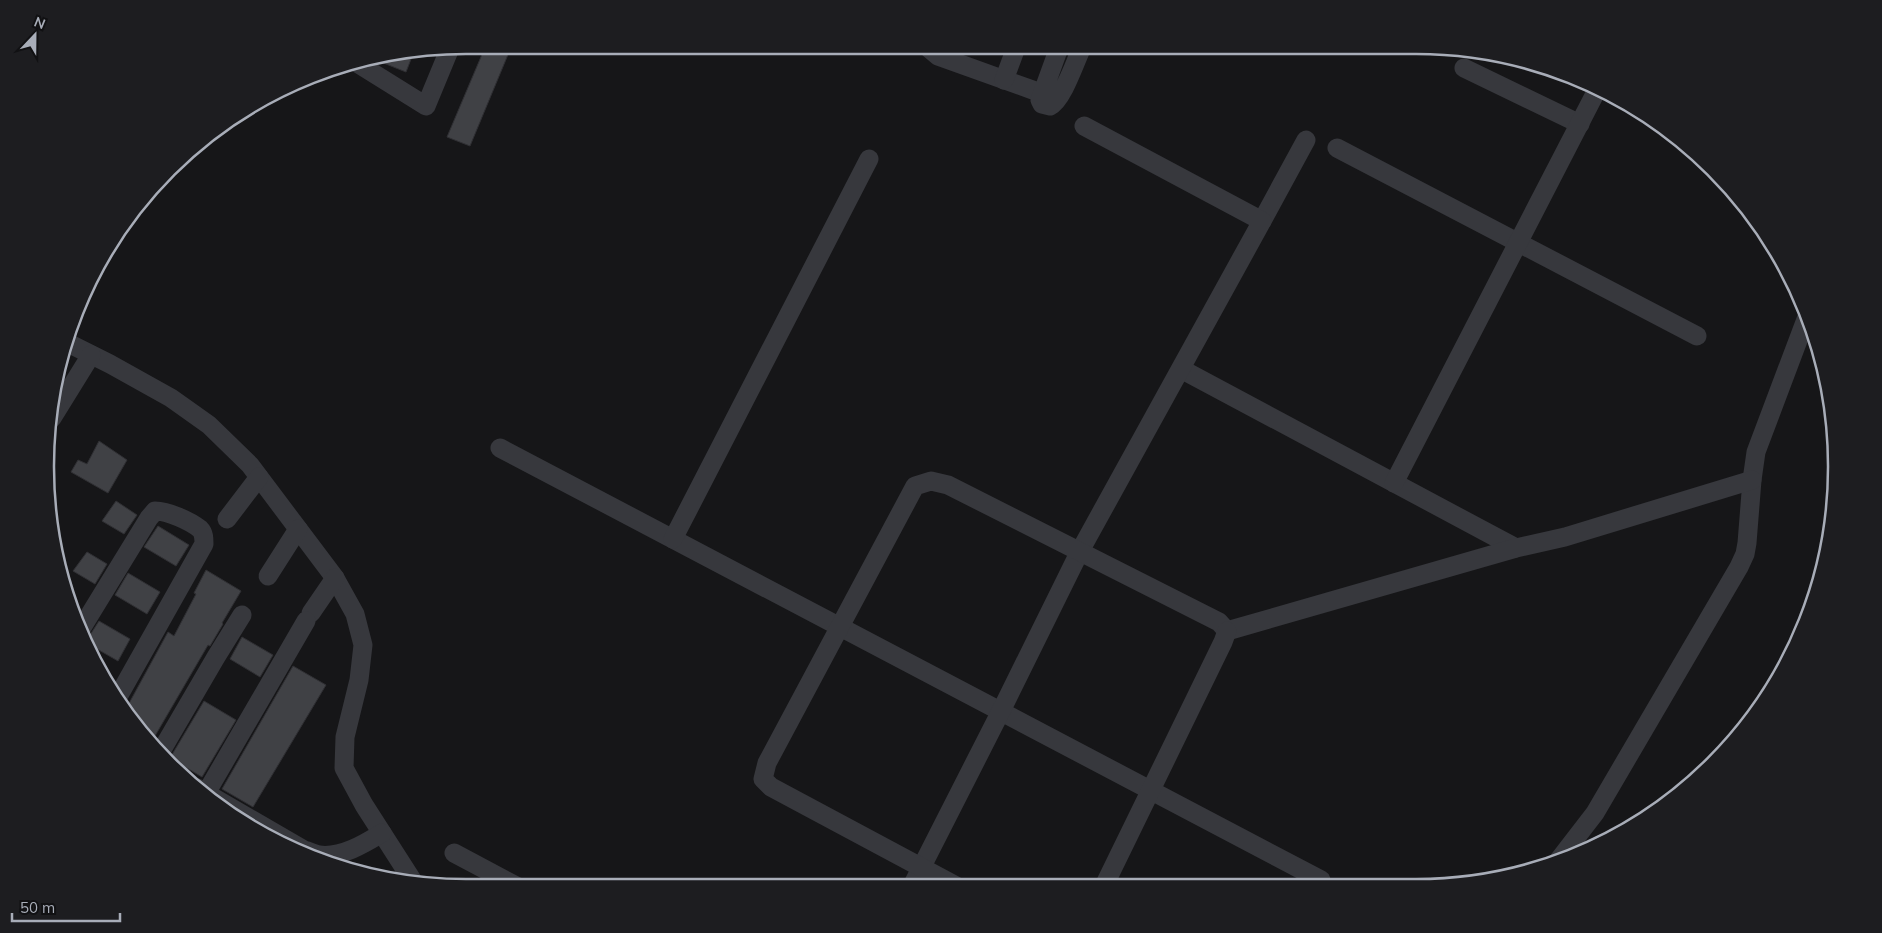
<svg xmlns="http://www.w3.org/2000/svg" width="1882" height="933" font-family="Mulish,sans-serif">
<rect width="100%" height="100%" fill="#161618"/>
<g fill="#404145" stroke="#303034">
<polygon points="486,45 512,45 470,146 447,137"/>
<polygon points="413,54 406,72 376,60"/>
<polygon points="99,441 127,460 108,493 71,472 78,460 87,464"/>
<polygon points="116,501 137,515 124,534 102,521"/>
<polygon points="158,526 189,545 176,566 144,547"/>
<polygon points="87,552 107,564 95,584 73,571"/>
<polygon points="206,570 241,591 222,623 223,624 210,646 208,645 152,741 127,707 168,632 174,636 196,594 194,593"/>
<polygon points="128,573 160,592 147,614 115,595"/>
<polygon points="99,621 130,639 118,661 85,642 84,639 90,635"/>
<polygon points="242,637 273,655 260,677 230,659"/>
<polygon points="293,666 326,685 253,807 222,789"/>
<polygon points="204,701 236,720 202,777 170,758"/>
</g>
<g fill="none" stroke-linecap="round" stroke-linejoin="round">
<g stroke="#37383d" stroke-width="19">
<polyline points="925,45 938,56 1041,93"/>
<path d="M1060 45 1040 100 1042 104 1050 106C1063 100 1076 59 1083 45"/>
<polyline points="357,63 426,106 450,48"/>
<polyline points="1464,68 1580,124"/>
<polyline points="1004,80 1017,45"/>
<polyline points="1337,148 1697,336"/>
<polyline points="1262,221 1306,140"/>
<polyline points="66,342 110,364 171,398 209,425 250,465 335,578 355,614 363,645 359,680 345,737 344,768 364,805 414,883"/>
<polyline points="1181,369 1516,548"/>
<polyline points="52,418 91,355"/>
<polyline points="500,448 1321,880"/>
<polyline points="1394,483 1598,88"/>
<polyline points="227,519 259,477"/>
<polyline points="673,539 869,159"/>
<polyline points="268,576 298,529"/>
<polyline points="311,613 335,578"/>
<path d="M81 629 149 518 155 511C168 511 190 521 200 529 204 533 204 539 204 544L119 695"/>
<polyline points="160,753 216,657 242,615"/>
<path d="M197 788 304 850C309 851 314 854 319 855 341 858 364 844 382 833"/>
<polyline points="205,795 306,621"/>
<polyline points="454,853 520,888"/>
<polyline points="1558,861 1595,813 1739,567 1745,554 1747,543 1752,480 1756,452 1808,314"/>
<polyline points="912,886 1001,711 1080,551 1262,221 1084,126"/>
<polyline points="956,886 771,787 763,779 767,763 915,486 931,481 948,485 1219,622 1227,631 1516,548 1565,537 1752,480"/>
<polyline points="1104,886 1223,642 1227,631"/>
</g>
</g>
<path d="M0 0H1882V933H0ZM466 54H1416A412 412 0 0 1 1828 466V467A412 412 0 0 1 1416 879H466A412 412 0 0 1 54 467V466A412 412 0 0 1 466 54Z" fill="#1d1d20" fill-rule="evenodd"/>
<path fill="none" stroke="#a8adb8" stroke-width="2.5" d="M466 54H1416A412 412 0 0 1 1828 466V467A412 412 0 0 1 1416 879H466A412 412 0 0 1 54 467V466A412 412 0 0 1 466 54Z"/>
<g transform="translate(35 35) rotate(22)" stroke="#111113" stroke-width="4" paint-order="stroke">
<path d="M0-4L9 19L0 12L-9 19Z" fill="#a8adb8"/>
<text y="-8" font-size="14" font-weight="bold" text-anchor="middle" fill="#a8adb8">N</text>
</g>
<path d="M12 913v8h108v-8" fill="none" stroke="#a8adb8" stroke-width="2.5"/>
<text x="20" y="913" font-size="15" fill="#a8adb8" stroke="#111113" stroke-width="4" paint-order="stroke">50 m</text>
</svg>
